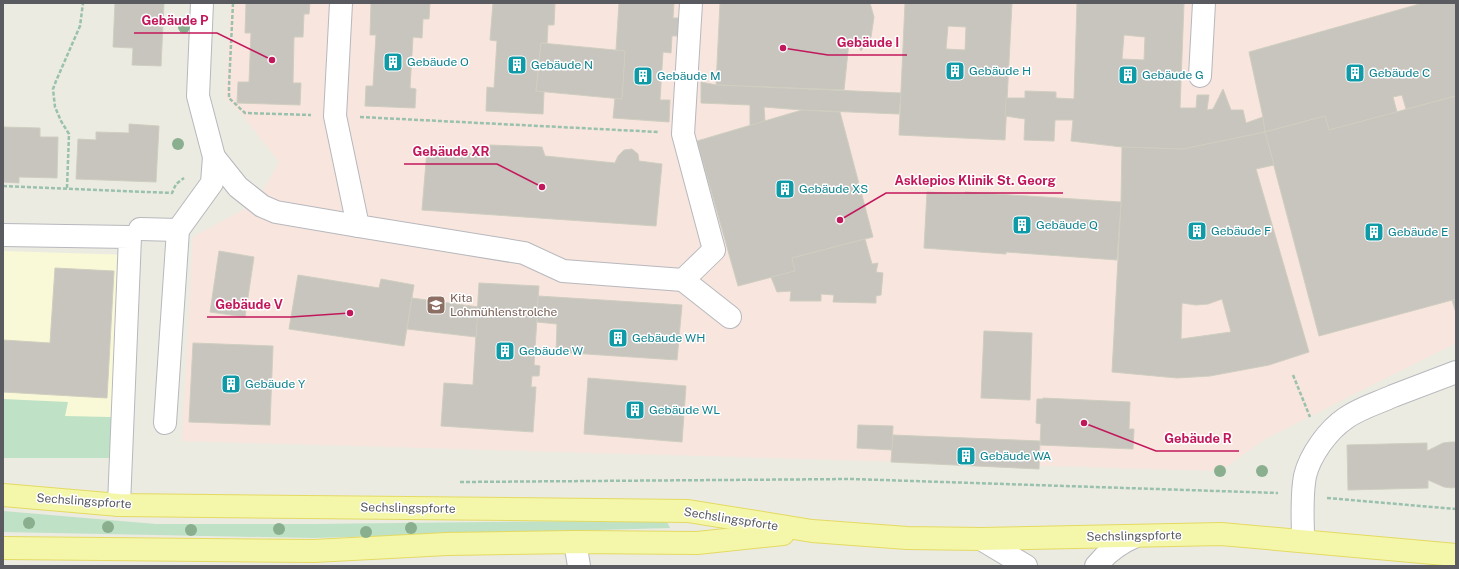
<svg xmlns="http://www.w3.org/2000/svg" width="1459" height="569" font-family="'Public Sans',sans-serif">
<rect width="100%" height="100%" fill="#ebebe1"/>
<polygon fill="#faf9d7" points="3,251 130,255 125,438 3,425"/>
<polygon fill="#f8e5de" points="230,3 1456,3 1456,343 1265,439 1220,471 182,441 193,237 256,203 279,162 244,117 225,98"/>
<g fill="#bfe1c6">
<polygon points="3,399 68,402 65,416 111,417 113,458 3,458"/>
<polygon points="3,511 156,524 313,524 666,520 670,528 314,538 3,532"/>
</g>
<g fill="#c7c5be" stroke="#cfcec0" fill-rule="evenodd">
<polygon points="115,3 164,3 161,66 132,65 133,48 113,47"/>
<polygon points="246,3 310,3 309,14 304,14 303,37 294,37 293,83 301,83 300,105 237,103 238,82 249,82 251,33 245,33"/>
<polygon points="371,3 430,3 429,19 423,19 422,38 413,37 410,88 416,89 415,108 365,106 366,86 373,86 376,35 370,35"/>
<polygon points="493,3 548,3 555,4 554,25 548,25 547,43 541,43 536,91 544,92 543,114 486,111 487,87 494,88 497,41 490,40"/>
<polygon points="619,3 674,3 673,18 680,18 679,36 672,36 671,53 663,52 660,100 670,100 669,122 613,118 615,98 622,99 625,51 616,50"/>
<polygon points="720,3 870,3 874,17 871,37 861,51 857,44 849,42 844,90 716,85"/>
<path d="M905 3H1012L1005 140 899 135ZM948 26 966 27 965 50 946 49Z"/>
<path d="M1077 3H1184L1180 108H1196L1197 95H1209L1207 110 1213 109 1223 89 1231 110H1243L1246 123 1263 117 1265 132 1183 149 1122 147 1071 141 1073 120H1055L1054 141 1024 140 1025 119 1005 116 1006 98H1025V91L1056 92V98L1074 99ZM1124 35 1145 37 1144 60 1122 59Z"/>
<polygon points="1423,3 1456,3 1456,96 1406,109 1402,95 1393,97 1397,112 1329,130 1325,116 1265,132 1263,117 1249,52"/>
<polygon points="541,43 625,51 622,99 536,91"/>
<polygon points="701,82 716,85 901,93 899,114 802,110 764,107 765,121 750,126 750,105 701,103"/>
<polygon points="1456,96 1456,299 1319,336 1265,132 1325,116 1329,130"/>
<polygon points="802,110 840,112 873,237 792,258 795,271 738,286 697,141"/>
<polygon points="129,124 159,126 156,182 76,179 78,139 96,140 96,132 129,133"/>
<polygon points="3,127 40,128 40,137 58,137 57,178 19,177 19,183 3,182"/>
<path d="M1265 132 1274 165 1256 169 1309 352 1269 365 1210 376 1177 378 1112 372 1121 202 1122 147 1183 149ZM1222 299 1231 332 1181 339 1182 303 1196 305 1208 304Z"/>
<polygon points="490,145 542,147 545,156 615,163 618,156 624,150 632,149 638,154 639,161 662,164 656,226 422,210 427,150 489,155"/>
<polygon points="927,192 965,194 965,192 1121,202 1117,260 1006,252 1006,254 924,248"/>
<polygon points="865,239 872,264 878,263 876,272 883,273 881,295 876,296 876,303 833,302 834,295 821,294 821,301 790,301 791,291 777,292 771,277 795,271 792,258"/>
<polygon points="219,251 254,257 245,317 210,312"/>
<polygon points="55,268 114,271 107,398 3,392 3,340 50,343"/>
<polygon points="298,275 379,288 381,279 414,285 404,346 289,329"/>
<polygon points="479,283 539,286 534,365 540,366 539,376 532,376 531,387 536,387 533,432 441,426 444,383 473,385"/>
<polygon points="538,296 682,305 677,360 556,352 557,324 537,322"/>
<polygon points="412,298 478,307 476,337 407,329"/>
<polygon points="1456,299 1456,313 1452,300"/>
<polygon points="984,331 1032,333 1030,400 981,398"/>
<polygon points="193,343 273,346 270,425 189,422"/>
<polygon points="588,378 686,386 682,442 584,434"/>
<polygon points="1043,398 1130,402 1129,429 1134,429 1133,449 1040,445 1041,424 1036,423 1037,399 1043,399"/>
<polygon points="858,425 893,426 892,450 857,448"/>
<polygon points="893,435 1040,441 1039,469 891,462"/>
<polygon points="1451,442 1456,442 1456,487 1452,488 1444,487 1428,480 1428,488 1348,490 1347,445 1427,443 1427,451 1443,443"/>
</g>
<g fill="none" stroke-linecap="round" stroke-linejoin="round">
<g stroke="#b7b8bd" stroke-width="24">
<g id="minor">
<polyline points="341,3 335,116 358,226 524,253 563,271 683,280 714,250 683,134 691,3"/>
<polyline points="1200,76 1204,3"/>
<polyline points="214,157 238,187 262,206 276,212 358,226"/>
<polyline points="140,229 178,230"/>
<polyline points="3,235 130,237 119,505"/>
<polyline points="683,280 730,317"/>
<polyline points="165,423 178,230 212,183 214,157 198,96 202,3"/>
<polyline points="981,539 1026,566"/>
<path d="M1303 540C1303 519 1301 497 1305 476 1310 455 1328 430 1346 418 1360 408 1378 403 1393 396 1414 388 1435 380 1456 372"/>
<polyline points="575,542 579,566"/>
<path d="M1096 566C1107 552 1120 543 1136 536"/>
</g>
</g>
<g stroke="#e4da62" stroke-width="24">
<g id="major">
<polyline points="3,495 119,505 688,511 812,531 907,538 981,539 1221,534 1456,555"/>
<polyline points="3,548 314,551 447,544 575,542 697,543 783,534"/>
</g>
</g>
<g stroke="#9ac1ad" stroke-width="2.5" stroke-dasharray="4 2" stroke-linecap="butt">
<polyline points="233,3 229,86 229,98 245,113 311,115"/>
<polyline points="360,117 659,132"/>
<polyline points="3,186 172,193 176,184 184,178"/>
<polyline points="67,188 69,134 61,121 55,107 53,89 56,81 80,26 83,3"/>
<polyline points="1293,375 1310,417"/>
<polyline points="460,482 852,479 1278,493"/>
<polyline points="1327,498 1456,509"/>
</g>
<use href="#minor" stroke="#fff" stroke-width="22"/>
<use href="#major" stroke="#f4f7aa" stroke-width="22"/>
</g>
<g fill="#8aaf8f">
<circle cx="184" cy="27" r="6"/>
<circle cx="178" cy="144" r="6"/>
<circle cx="1220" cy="471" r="6"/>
<circle cx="1262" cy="471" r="6"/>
<circle cx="29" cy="523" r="6"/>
<circle cx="108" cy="527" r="6"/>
<circle cx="411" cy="528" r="6"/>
<circle cx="279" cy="529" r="6"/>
<circle cx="191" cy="530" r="6"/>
<circle cx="366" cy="532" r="6"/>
</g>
<defs>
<g id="building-square" transform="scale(1)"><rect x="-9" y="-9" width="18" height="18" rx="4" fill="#0f9aa8" stroke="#fff"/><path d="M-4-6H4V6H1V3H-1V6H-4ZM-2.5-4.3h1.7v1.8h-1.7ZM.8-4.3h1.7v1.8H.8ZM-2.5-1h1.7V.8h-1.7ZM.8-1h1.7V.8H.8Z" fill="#fff"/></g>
<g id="school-square" transform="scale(1)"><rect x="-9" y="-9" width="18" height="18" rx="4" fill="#8d6e63" stroke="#fff"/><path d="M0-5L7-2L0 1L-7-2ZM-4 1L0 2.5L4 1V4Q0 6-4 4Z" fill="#fff"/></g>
</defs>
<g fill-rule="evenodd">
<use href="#building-square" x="393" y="62"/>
<use href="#building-square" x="517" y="65"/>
<use href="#building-square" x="955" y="71"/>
<use href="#building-square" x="1355" y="73"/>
<use href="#building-square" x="1128" y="75"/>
<use href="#building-square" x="643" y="76"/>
<use href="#building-square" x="785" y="189"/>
<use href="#building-square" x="1022" y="225"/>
<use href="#building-square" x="1197" y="231"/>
<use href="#building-square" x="1374" y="232"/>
<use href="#school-square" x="436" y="305"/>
<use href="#building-square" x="618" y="338"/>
<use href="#building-square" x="505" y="351"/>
<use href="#building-square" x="231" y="384"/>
<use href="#building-square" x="635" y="410"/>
<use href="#building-square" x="966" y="456"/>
</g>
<g text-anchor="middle" stroke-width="3" stroke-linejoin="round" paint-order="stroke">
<g font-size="12" fill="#0d838f" stroke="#fff" text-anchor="start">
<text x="407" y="66">Gebäude O</text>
<text x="531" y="69">Gebäude N</text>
<text x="969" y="75">Gebäude H</text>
<text x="1369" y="77">Gebäude C</text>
<text x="1142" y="79">Gebäude G</text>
<text x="657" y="80">Gebäude M</text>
<text x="799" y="193">Gebäude XS</text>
<text x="1036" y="229">Gebäude Q</text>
<text x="1211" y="235">Gebäude F</text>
<text x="1388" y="236">Gebäude E</text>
<text x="632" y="342">Gebäude WH</text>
<text x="519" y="355">Gebäude W</text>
<text x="245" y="388">Gebäude Y</text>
<text x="649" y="414">Gebäude WL</text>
<text x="980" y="460">Gebäude WA</text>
</g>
<g font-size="12" fill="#785e54" stroke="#fff" text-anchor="start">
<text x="450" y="302">Kita<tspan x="450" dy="14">Lohmühlenstrolche</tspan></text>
</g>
<g font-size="12" fill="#5a5b61" stroke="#fff">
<text transform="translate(84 501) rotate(4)" y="4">Sechslingspforte</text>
<text transform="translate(408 508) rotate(1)" y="4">Sechslingspforte</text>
<text transform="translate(731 519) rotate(9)" y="4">Sechslingspforte</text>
<text transform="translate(1134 536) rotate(-1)" y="4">Sechslingspforte</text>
</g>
</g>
<path fill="none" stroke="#c2185b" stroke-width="1.5" d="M272 60L217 33H134M783 48L828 55H907M542 187L497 164H404M840 220L886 193H1063M350 313L291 317H207M1084 423L1156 451H1239"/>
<g fill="#c2185b" stroke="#fff" stroke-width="1.5">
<circle cx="272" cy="60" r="4"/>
<circle cx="783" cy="48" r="4"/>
<circle cx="542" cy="187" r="4"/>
<circle cx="840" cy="220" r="4"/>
<circle cx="350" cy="313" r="4"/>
<circle cx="1084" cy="423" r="4"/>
</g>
<g font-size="13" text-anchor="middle" font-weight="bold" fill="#c2185b" stroke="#fff" stroke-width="3" stroke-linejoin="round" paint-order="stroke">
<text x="175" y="25">Gebäude P</text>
<text x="868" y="47">Gebäude I</text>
<text x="451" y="156">Gebäude XR</text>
<text x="975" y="185">Asklepios Klinik St. Georg</text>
<text x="249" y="309">Gebäude V</text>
<text x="1198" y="443">Gebäude R</text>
</g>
<rect width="1459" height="569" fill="none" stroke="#5a5b61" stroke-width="8"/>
</svg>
